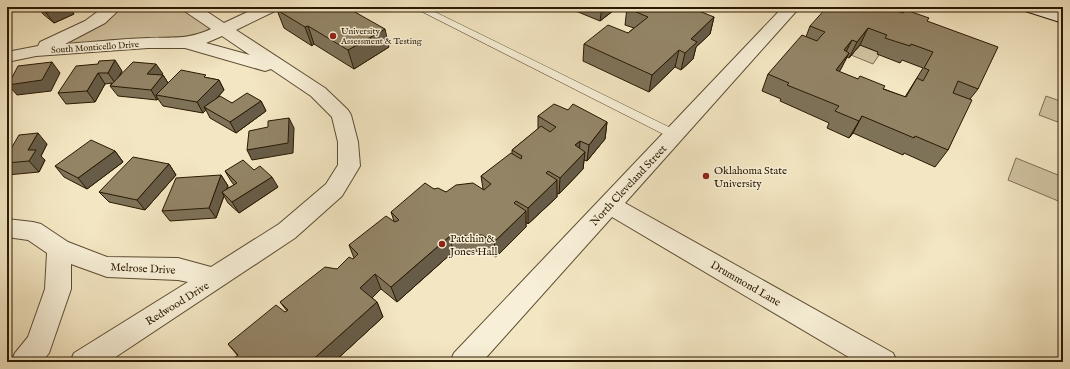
<svg xmlns="http://www.w3.org/2000/svg" width="1070" height="369" font-family="'IM FELL English',serif">
<rect width="100%" height="100%" fill="#f3e6c2"/>
<filter id="stains"><feTurbulence type="fractalNoise" baseFrequency=".005" numOctaves="4"/><feColorMatrix values="0 0 0 0 .2 0 0 0 0 .09 0 0 0 0 .02 0 0 0 .5 -.17"/></filter>
<radialGradient id="worn" r=".72"><stop offset=".6" stop-color="#630" stop-opacity="0"/><stop offset="1" stop-color="#630" stop-opacity=".3"/></radialGradient>
<g fill="#d1c3a1" stroke="#7e6e52">
<polygon points="114,7 189,7 224,30 205,38 36,51"/>
<polygon points="860,45 878,52 879,55 873,64 851,55"/>
<polygon points="1046,96 1063,102 1063,124 1039,115"/>
<polygon points="1016,158 1063,177 1063,203 1008,180"/>
</g>
<g fill="none" stroke-linecap="round" stroke-linejoin="round">
<g stroke="#5c4c32" stroke-width="1">
<polygon id="lane" points="413,7 425,7 679,132 681,135 679,138 675,139 671,138"/>
</g>
<g stroke="#5c4c32" stroke-width="2">
<g id="street">
<path d="M104 7H122L105 23 65 44C93 42 120 39 148 38 173 37 187 40 211 29L183 10 181 7H200L224 23 258 7H279L277 10 236 30 325 88 348 110 351 115 358 142 360 166 342 196 295 238 108 362H70L74 353 188 282 178 280 107 277 71 264V289L49 353 42 362H11L15 353 28 337 45 289 47 253 28 240 7 237V219L33 222 41 224 68 242 107 257 178 258 211 267 279 224 326 184 338 165V142L332 117 311 96 271 69 265 71 185 48H148L36 56 7 62V52L38 46 40 42 85 21ZM222 36 250 55 206 43Z"/>
<polygon points="783,7 800,7 625,203 893,353 897,362 857,362 612,217 482,362 450,362 454,353"/>
</g>
</g>
<g stroke="#2a1902" stroke-width="2">
<polygon id="secondary" points="1020,7 1045,7 1063,13 1063,23 1022,10"/>
</g>
<use href="#lane" fill="#f7efd7" fill-rule="evenodd"/>
<use href="#street" fill="#f7efd7" fill-rule="evenodd"/>
<use href="#secondary" fill="#f7efd7" fill-rule="evenodd"/>
</g>
<g fill="#7e7258" stroke="#2a1902" fill-rule="evenodd">
<polygon points="38,7 76,7 76,8 71,10 74,14 54,23 43,14"/>
<polygon points="566,7 618,7 600,21"/>
<polygon points="627,8 714,17 710,34 696,47 693,59 681,70 675,67 649,92 583,61 584,44 628,33 634,28 625,25"/>
<polygon points="277,10 389,47 354,69 314,44 312,46 284,28"/>
<path d="M927 21 978 89 970 99 948 150 935 167 904 153 903 155 853 133 849 138 827 128 829 123 780 101 781 99 762 91 768 74 806 37 810 26ZM860 45 878 52 877 54 900 63 902 60 923 68 905 97 839 72 847 57 849 58Z"/>
<polygon points="98,64 122,71 120,76 163,74 162,75 163,75 168,83 208,78 219,80 224,90 216,99 232,103 261,101 266,111 236,133 210,118 206,110 203,113 163,106 158,99 157,100 118,96 110,86 112,83 105,84 95,102 66,104 58,93"/>
<polygon points="568,110 607,122 605,139 587,161 584,160 583,169 559,194 557,193 557,197 528,224 526,222 526,227 496,257 484,251 453,252 397,302 381,289 372,298 377,302 383,317 334,362 236,362 238,356 228,344 285,312 287,311 280,302 337,269 353,259 354,258 349,245 394,221 391,212 434,189 446,192 483,189 481,176 512,154 512,150 538,129 538,116"/>
<polygon points="47,144 41,156 45,160 39,172 7,175 7,152"/>
<polygon points="115,151 123,162 87,189 64,177 55,166"/>
<polygon points="169,164 176,175 145,210 109,202 99,192"/>
<polygon points="254,170 278,187 239,213 228,203 224,196 216,218 170,221 162,211 221,175 228,186 226,189 234,185 231,181 225,171"/>
</g>
<g fill="#675c47" stroke="#2a1902">
<polygon points="60,7 76,7 76,8 71,10 74,14 54,23 46,13"/>
<polygon points="602,7 618,7 600,21"/>
<polygon points="714,17 710,34 696,47 693,59 681,70 685,53 691,39"/>
<polygon points="7,18 11,23 7,25"/>
<polygon points="308,26 314,44 312,46 305,27"/>
<polygon points="868,28 860,45 849,58 857,42"/>
<polygon points="385,29 389,47 354,69 348,50"/>
<polygon points="852,40 844,56 844,50"/>
<polygon points="679,50 675,67 649,92 652,75"/>
<polygon points="849,53 841,69 828,87 836,70"/>
<polygon points="115,60 122,71 115,83 108,73"/>
<polygon points="52,62 60,73 51,91 17,95 11,88 7,96 7,74 13,81"/>
<polygon points="156,64 163,74 154,84 147,74"/>
<polygon points="98,73 105,84 95,102 87,91"/>
<polygon points="163,75 170,86 156,95 158,99 157,100 151,90"/>
<polygon points="219,80 224,90 207,109 204,107 206,110 203,113 197,102"/>
<polygon points="261,101 266,111 236,133 230,122"/>
<polygon points="862,116 853,133 849,138 859,121"/>
<polygon points="289,118 294,128 293,153 252,160 247,150"/>
<polygon points="607,122 605,139 587,161 589,145"/>
<polygon points="38,133 47,144 41,156 45,160 39,172 29,161 28,150"/>
<polygon points="580,141 579,158 575,145"/>
<polygon points="115,151 123,162 87,189 78,178"/>
<polygon points="585,152 583,169 559,194 560,178"/>
<polygon points="169,164 176,175 145,210 137,200"/>
<polygon points="221,175 228,186 224,195 222,192 224,196 216,218 209,208"/>
<polygon points="272,177 278,187 239,213 232,202"/>
<polygon points="557,180 557,197 528,224 528,208"/>
<polygon points="526,211 526,227 496,257 494,242"/>
<polygon points="450,236 453,252 397,302 391,287"/>
<polygon points="375,274 381,289 367,303 360,288"/>
<polygon points="377,302 383,317 334,362 310,362"/>
</g>
<g fill="#938466" stroke="#2a1902" fill-rule="evenodd">
<polygon points="39,7 60,7 46,13"/>
<polygon points="283,7 346,7 385,29 348,50 308,26 305,27 277,10"/>
<polygon points="629,7 689,7 714,17 691,39 697,42 685,53 679,50 652,75 584,44 608,25 628,33 648,17 627,8"/>
<path d="M827 7H884L903 13 906 10 929 18 927 21 998 47 978 89 958 81 953 93 972 100 948 150 915 136 914 138 862 116 859 121 835 111 839 106 787 85 789 83 768 74 802 35 817 41 821 36 825 32 810 26ZM868 28 887 35 885 38 888 39 910 46 911 44 933 52 924 68 929 70 923 81 917 78 906 97 883 89 885 86 860 76 858 79 836 70 849 53 844 50 852 40 857 42Z"/>
<polygon points="115,60 108,73 98,73 87,91 58,93 76,66 98,64 99,61"/>
<polygon points="52,62 42,80 8,85 18,66"/>
<polygon points="133,62 156,64 147,74 163,75 151,90 110,86"/>
<polygon points="181,70 206,75 204,77 219,80 197,102 156,95"/>
<polygon points="247,93 261,101 230,122 204,107 220,96 232,103"/>
<polygon points="554,104 568,110 573,104 607,122 589,145 580,141 575,145 585,152 560,178 548,171 546,173 557,180 528,208 516,201 514,203 526,211 494,242 482,235 450,236 391,287 375,274 360,288 377,302 310,362 236,362 234,358 238,355 228,344 276,305 285,312 288,310 280,302 325,267 337,269 349,257 353,259 358,254 349,245 386,216 395,222 399,220 391,212 425,183 434,189 438,188 446,192 456,185 473,183 484,190 491,184 481,176 511,153 521,159 522,156 512,150 541,126 550,132 556,127 538,116"/>
<polygon points="289,118 288,143 247,150 249,131 268,127 268,121"/>
<polygon points="38,133 28,150 36,150 29,161 7,163 7,152 9,152 19,135"/>
<polygon points="91,140 115,151 78,178 55,166"/>
<polygon points="133,157 169,164 137,200 99,192"/>
<polygon points="243,160 254,170 260,166 272,177 232,202 222,192 237,183 225,171"/>
<polygon points="221,175 209,208 162,211 176,178"/>
</g>
<g fill="#8f2418" stroke="#f7efd7" stroke-width="1.5">
<circle cx="333" cy="36" r="4"/>
<circle cx="706" cy="176" r="4"/>
<circle cx="442" cy="244" r="4"/>
</g>
<g text-anchor="middle" stroke-width="3" stroke-linejoin="round" paint-order="stroke">
<g font-size="9" fill="#2a1902" stroke="#f7efd7" text-anchor="start">
<text x="341" y="34">University<tspan x="341" dy="10">Assessment &amp; Testing</tspan></text>
</g>
<g font-size="9" fill="#2a1902" stroke="#f7efd7">
<text transform="translate(95 47) rotate(-4)" y="3">South Monticello Drive</text>
</g>
<g font-size="11" fill="#2a1902" stroke="#f7efd7" text-anchor="start">
<text x="714" y="174">Oklahoma State<tspan x="714" dy="13">University</tspan></text>
<text x="450" y="242">Patchin &amp;<tspan x="450" dy="13">Jones Hall</tspan></text>
</g>
<g font-size="11" fill="#2a1902" stroke="#f7efd7">
<text transform="translate(628 185) rotate(-47)" y="4">North Cleveland Street</text>
<text transform="translate(143 268) rotate(3)" y="4">Melrose Drive</text>
<text transform="translate(746 283) rotate(30)" y="4">Drummond Lane</text>
<text transform="translate(177 303) rotate(-32)" y="4">Redwood Drive</text>
</g>
</g>
<rect width="1070" height="369" fill="none" stroke="#f3e6c2" stroke-width="24"/>
<rect x="8" y="8" width="1054" height="353" fill="none" stroke="#2a1902" stroke-width="2"/>
<rect x="12" y="12" width="1046" height="345" fill="none" stroke="#2a1902"/>
<rect width="100%" height="100%" filter="url(#stains)"/>
<rect width="100%" height="100%" fill="url(#worn)"/>
</svg>
